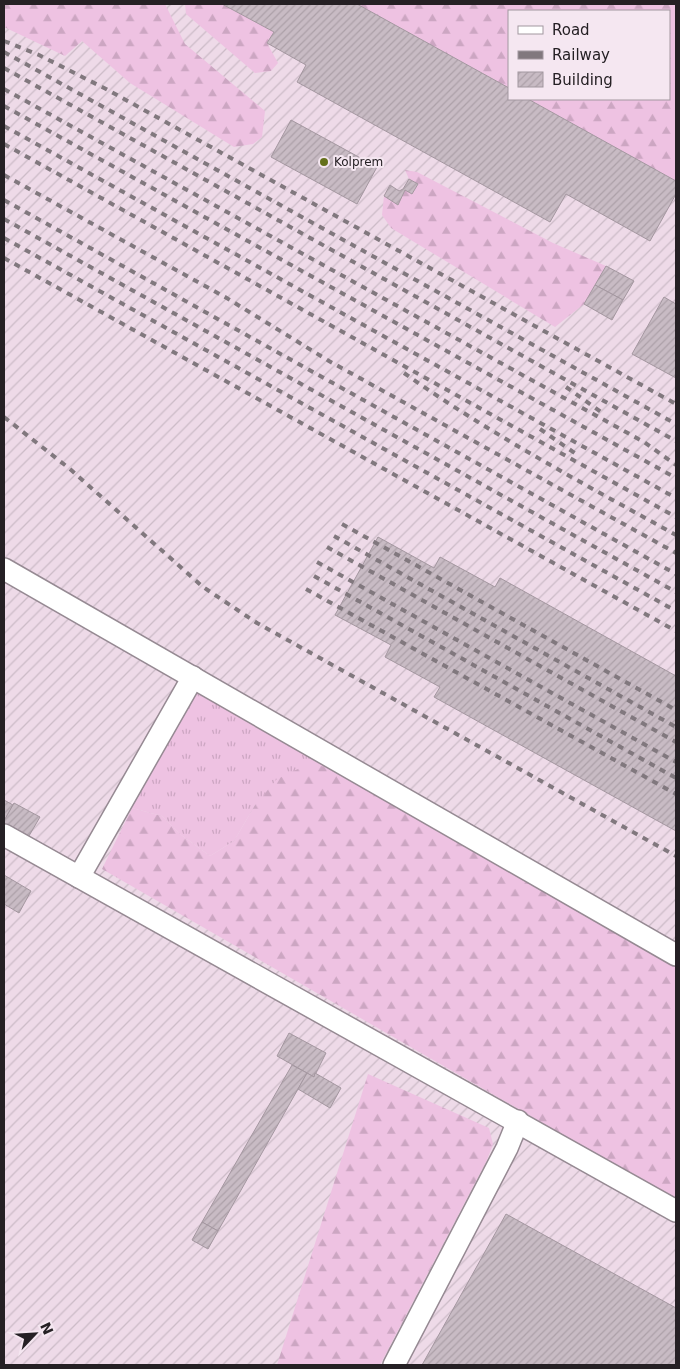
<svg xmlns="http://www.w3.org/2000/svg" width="680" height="1369" font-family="'DejaVu Sans',sans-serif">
<defs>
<pattern id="industrial-furrows" width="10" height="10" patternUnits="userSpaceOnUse" patternTransform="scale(1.25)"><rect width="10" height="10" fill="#eedae8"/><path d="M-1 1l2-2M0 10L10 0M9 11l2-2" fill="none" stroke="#ccbbc7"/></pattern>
<pattern id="grass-tufts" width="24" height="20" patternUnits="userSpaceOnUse" patternTransform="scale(1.25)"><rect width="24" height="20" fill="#eec2e2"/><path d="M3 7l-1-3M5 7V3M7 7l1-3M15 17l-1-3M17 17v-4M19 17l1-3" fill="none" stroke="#cca6c2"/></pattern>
<pattern id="forest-firs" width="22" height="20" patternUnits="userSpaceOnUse" patternTransform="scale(1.25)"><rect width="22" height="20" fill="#eec2e2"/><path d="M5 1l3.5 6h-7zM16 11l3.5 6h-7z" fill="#cca6c2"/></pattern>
<pattern id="building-hatch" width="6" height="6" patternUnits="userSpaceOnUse" patternTransform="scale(1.25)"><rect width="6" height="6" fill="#c8bbc4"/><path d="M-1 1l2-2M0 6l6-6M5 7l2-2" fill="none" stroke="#aca0a8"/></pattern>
</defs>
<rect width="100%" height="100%" fill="#f5e7f1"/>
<path fill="url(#industrial-furrows)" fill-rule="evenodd" d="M4 4H676V1365H4ZM509 11H669V99H509Z"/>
<polygon fill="url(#grass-tufts)" points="199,693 331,766 255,805 234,841 210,856 180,834 162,816 132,808 186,698"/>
<g fill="url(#forest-firs)">
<polygon points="4,4 165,4 185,44 265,111 262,137 253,144 234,147 130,83 82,41 65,56 4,27"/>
<polygon points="185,4 222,4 274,32 267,43 278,63 271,71 255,73 186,14"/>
<polygon points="357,4 676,4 676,181 528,99 669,99 669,11 509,11 509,88"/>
<polygon points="405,170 417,172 553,243 606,266 584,304 555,327 391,228 382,215 384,196 398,205 405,190 412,194 418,184 409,179"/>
<polygon points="331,766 676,967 676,1200 102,869 132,808 162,816 180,834 210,856 234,841 255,805 277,779 302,767"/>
<polygon points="368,1074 489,1128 493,1144 487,1160 380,1365 277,1365"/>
</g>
<g fill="url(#building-hatch)" stroke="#a497a0">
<polygon points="222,4 357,4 509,88 509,99 528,99 676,181 676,194 650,241 566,194 550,222 297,82 306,65 267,43 274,32"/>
<polygon points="291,120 377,167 357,204 271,157"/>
<polygon points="409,179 418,184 412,194 405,190 398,205 384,196 390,185 399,191 403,189"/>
<polygon points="606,266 634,281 623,300 595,285"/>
<polygon points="595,285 623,300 612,320 584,304"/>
<polygon points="664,297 676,304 676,378 632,354"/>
<polygon points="378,537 434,568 440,557 495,587 500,578 676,676 676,831 434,697 440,687 385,657 391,645 335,615"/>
<polygon points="4,800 13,805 4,821"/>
<polygon points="14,803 40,817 26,841 4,828 4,821"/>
<polygon points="4,875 31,891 19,913 4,904"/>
<polygon points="289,1033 326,1053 314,1077 277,1056"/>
<polygon points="292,1065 307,1073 218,1231 202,1222"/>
<polygon points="307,1073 314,1077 315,1073 341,1088 330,1108 298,1089"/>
<polygon points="506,1214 676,1308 676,1365 422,1365"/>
<polygon points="202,1222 218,1231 208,1249 192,1240"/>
</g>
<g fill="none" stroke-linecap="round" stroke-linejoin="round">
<g stroke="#968a93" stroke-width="24">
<g id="minor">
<polyline points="4,569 676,955"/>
<polyline points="4,835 676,1211"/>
<polyline points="79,877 193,677"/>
<polyline points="394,1365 507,1148 518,1121"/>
</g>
</g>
<use href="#minor" stroke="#fff" stroke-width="21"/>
<g stroke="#81787e" stroke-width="4" stroke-dasharray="6 6" stroke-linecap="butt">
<polyline points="4,41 39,55 106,89 676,404"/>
<polyline points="4,52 676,424"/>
<polyline points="4,68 676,441"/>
<polyline points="4,89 644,442 676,465"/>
<polyline points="4,106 676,478"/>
<polyline points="4,126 676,498"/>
<polyline points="4,144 676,517"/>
<polyline points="4,175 225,297 329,361 676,553"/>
<polyline points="4,200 676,574"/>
<polyline points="4,219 676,592"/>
<polyline points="4,238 676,611"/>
<polyline points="4,258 676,631"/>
<path d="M404 373C490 434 584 484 676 535"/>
<polyline points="566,387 601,412"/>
<polyline points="4,417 70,469 203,587 257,623 676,856"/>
<polyline points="540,429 579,456"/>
<polyline points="342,524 676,710"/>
<polyline points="334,536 676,727"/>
<polyline points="327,547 676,742"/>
<polyline points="317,562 676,762"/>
<polyline points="314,576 676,778"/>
<polyline points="306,589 676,794"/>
</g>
</g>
<circle fill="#64701a" stroke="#f5e7f1" stroke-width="2" cx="324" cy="162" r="5"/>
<g text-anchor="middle" stroke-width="4" stroke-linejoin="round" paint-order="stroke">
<g font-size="12" fill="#252024" stroke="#f5e7f1" text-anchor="start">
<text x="334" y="166">Kolprem</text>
</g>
</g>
<rect width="680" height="1369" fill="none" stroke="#252024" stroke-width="10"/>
<rect x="508" y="10" width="162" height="90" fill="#f5e7f1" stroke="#a2979f"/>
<rect x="518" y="26" width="25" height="8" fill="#ffffff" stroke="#a2979f"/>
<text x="552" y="35" font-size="15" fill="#252024">Road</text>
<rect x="518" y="51" width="25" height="8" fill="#81787e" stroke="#a2979f"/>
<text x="552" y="60" font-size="15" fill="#252024">Railway</text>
<rect x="518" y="72" width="25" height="15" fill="url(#building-hatch)" stroke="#a2979f"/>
<text x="552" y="85" font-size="15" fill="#252024">Building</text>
<g transform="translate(35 1334) rotate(65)" stroke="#f5e7f1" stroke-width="4" paint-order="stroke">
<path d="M0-4L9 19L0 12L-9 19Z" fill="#252024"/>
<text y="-8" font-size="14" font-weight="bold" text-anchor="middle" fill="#252024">N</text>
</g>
</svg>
